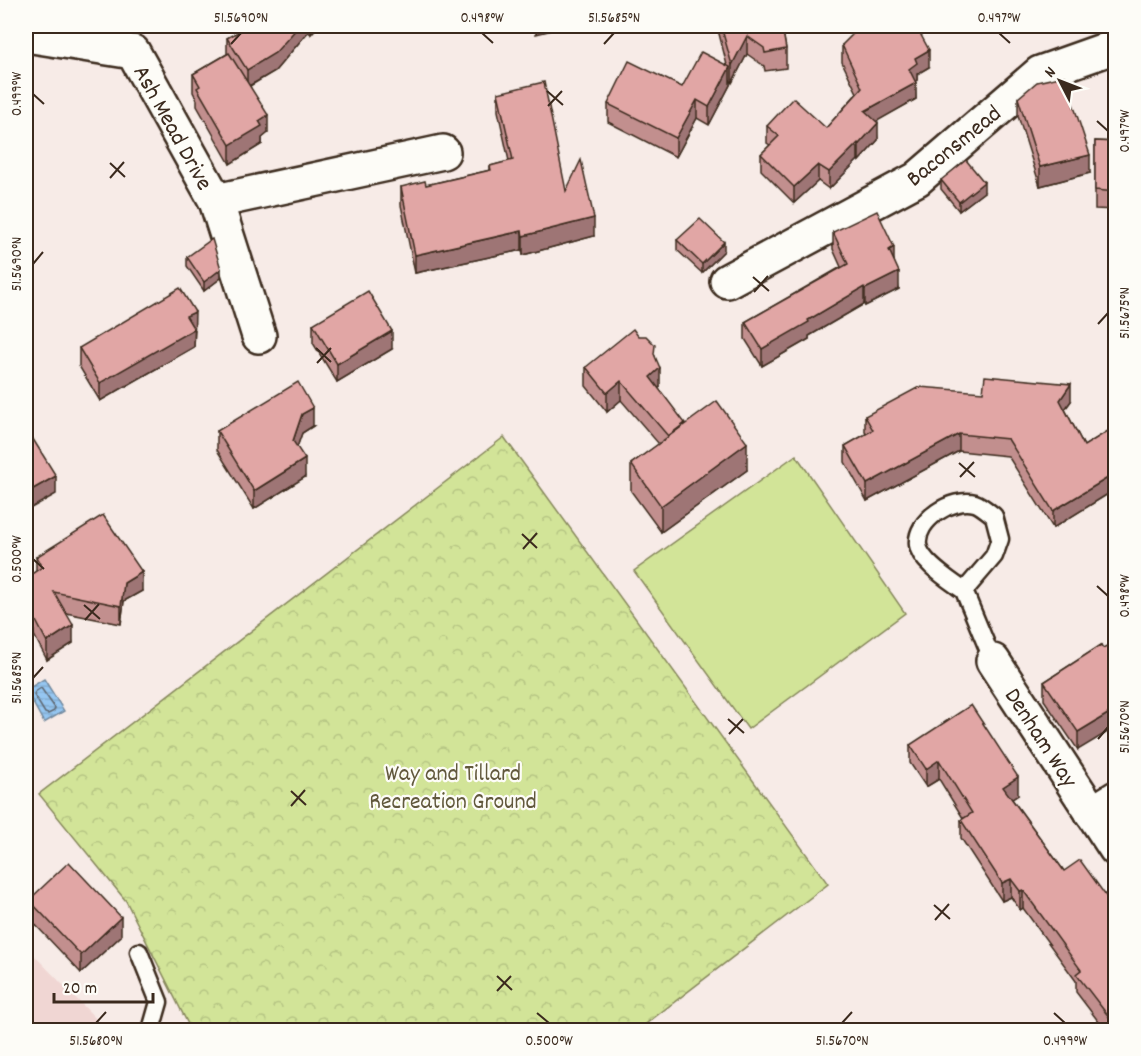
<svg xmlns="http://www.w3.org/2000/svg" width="1141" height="1056" font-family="Dekko,sans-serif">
<defs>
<pattern id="park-crowns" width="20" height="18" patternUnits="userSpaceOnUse" patternTransform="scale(1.5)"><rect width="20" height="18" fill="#d2e498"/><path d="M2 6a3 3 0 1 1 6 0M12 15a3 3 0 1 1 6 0" fill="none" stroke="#b5c483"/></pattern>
<pattern id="water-rules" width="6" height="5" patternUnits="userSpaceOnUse" patternTransform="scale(1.5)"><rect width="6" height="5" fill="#95c6f1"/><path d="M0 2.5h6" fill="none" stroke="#81aace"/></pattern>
</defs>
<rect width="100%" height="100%" fill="#f7ebe7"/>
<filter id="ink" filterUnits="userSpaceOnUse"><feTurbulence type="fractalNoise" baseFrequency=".0167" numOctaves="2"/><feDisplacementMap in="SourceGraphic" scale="12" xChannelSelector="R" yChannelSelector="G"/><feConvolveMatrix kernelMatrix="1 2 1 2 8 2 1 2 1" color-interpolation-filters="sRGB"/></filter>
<g filter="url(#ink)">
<polygon fill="#f0d6d3" points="26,947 107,1030 26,1030"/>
<polygon fill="#d2e498" stroke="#86875b" stroke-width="1.5" points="796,455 905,613 748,729 634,571"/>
<polygon fill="url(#park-crowns)" stroke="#86875b" stroke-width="1.5" points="504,437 828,884 638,1030 191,1030 126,901 39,794"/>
<polygon fill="url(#water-rules)" stroke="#71889d" stroke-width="1.5" points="44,679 64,711 44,723 26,690"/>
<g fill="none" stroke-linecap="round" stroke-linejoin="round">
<polygon stroke="#5f6872" stroke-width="1.5" points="41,688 55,708 54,711 48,714 45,713 34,695 35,692"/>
<g stroke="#3b2a1e" stroke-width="21">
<g id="lane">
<path d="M964 591C951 581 920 562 918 545 915 520 952 497 975 503 981 505 989 512 994 516L1000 539 994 556 964 591 993 661"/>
<polyline points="139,952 159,1002 151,1030"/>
</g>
</g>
<g stroke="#3b2a1e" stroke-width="38">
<g id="street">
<polyline points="26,35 133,52 216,201 259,336"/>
<polyline points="216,201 443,152"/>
<polyline points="727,281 917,179 1040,73 1116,46"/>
<polyline points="993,661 1116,849"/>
<polyline points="1092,813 1116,798"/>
</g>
</g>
<use href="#lane" stroke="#fdfcf7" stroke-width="16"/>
<use href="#street" stroke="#fdfcf7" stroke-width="33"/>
</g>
<g fill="#c28f8e" stroke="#3b2a1e" stroke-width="1.5">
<polygon points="249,26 318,26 311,34 308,32 275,71 250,86 268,133 262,138 262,144 230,164 197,106 197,100 193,92 193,74 227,54 227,38"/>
<polygon points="717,26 782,26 786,49 786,68 765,71 764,66 747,54 732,83 730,79 730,85 709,125 697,118 676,157 608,122 608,104 682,87 727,65"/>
<polygon points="842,45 929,67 917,74 917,80 915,81 916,99 876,121 878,140 859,161 858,160 829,189 818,181 794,203 761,170 761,154 770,145 767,143 767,126 826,128 857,93 842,62"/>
<polygon points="498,93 566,191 594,236 523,255 522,250 415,273 401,205 401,187 426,185 490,170 490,166 509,161 498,111"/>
<polygon points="1018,98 1090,173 1040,186 1018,116"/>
<polygon points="1095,141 1116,142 1116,210 1095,209"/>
<polygon points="941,180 984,192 959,211 941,189"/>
<polygon points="833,232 894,260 899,289 865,306 864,304 809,336 809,339 762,366 745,339 745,322 841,267 833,249"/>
<polygon points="677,240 724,251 702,273 677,250"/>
<polygon points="187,257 221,278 204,291 187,266"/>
<polygon points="313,324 392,349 337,382 313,343"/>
<polygon points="195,330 194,347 100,401 79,366 79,348"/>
<polygon points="655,356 660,387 658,388 685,425 747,470 661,532 631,491 631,464 659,444 621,400 607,412 586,386 586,367"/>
<polygon points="1071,401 1065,409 1084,446 1116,426 1116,489 1053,528 1008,456 959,451 867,501 845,462 845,446 866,434 865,432 865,416"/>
<polygon points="313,426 302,433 297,447 305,477 254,509 217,450 217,431"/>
<polygon points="36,557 142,591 124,601 121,624 66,613 73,643 47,660 34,635 26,640 26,578 36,571"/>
<polygon points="1101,645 1078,750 1044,700 1044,682"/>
<polygon points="910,745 1018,795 1012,799 1064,871 1116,910 1116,1030 1105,1030 1076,992 1076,981 1023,908 1020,910 1011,897 1002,901 961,838 961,820 963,818 939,779 926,787 910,763"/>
<polygon points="29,900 121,936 81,973 29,918"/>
</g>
<g fill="#9e7474" stroke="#3b2a1e" stroke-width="1.5">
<polygon points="299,26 308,26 308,32 275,71 247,87 247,70"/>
<polygon points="311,26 318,26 311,34"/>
<polygon points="536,26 569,26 536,34"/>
<polygon points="1010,26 1026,26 1010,31"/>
<polygon points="747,36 747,54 732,83 732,65"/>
<polygon points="929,50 929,67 917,74 917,80 909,86 909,69 915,58"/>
<polygon points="730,67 730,85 709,125 709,107"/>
<polygon points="916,83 916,99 865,128 865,111"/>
<polygon points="697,100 697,118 676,157 676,138"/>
<polygon points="268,115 268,133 262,138 262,144 230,164 230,145 259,121"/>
<polygon points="878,123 878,140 859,161 859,144"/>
<polygon points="858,143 858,160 829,189 829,172"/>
<polygon points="1090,155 1090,173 1040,186 1040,167"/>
<polygon points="818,165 818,181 794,203 794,187"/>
<polygon points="984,182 984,192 959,211 959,202"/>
<polygon points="594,218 594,236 523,255 523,236"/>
<polygon points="522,231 522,250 415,273 415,255"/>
<polygon points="724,242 724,251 702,273 702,264"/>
<polygon points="894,247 894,264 889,250"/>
<polygon points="221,269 221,278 204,291 204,282"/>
<polygon points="899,272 899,289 865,306 865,289"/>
<polygon points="864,287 864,304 809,336 809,339 762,366 762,349 808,320"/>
<polygon points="195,312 194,347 100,401 100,383 186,316"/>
<polygon points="392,331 392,349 337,382 337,364"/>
<polygon points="660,368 660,387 650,396 650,377"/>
<polygon points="621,381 621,400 607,412 607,393"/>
<polygon points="1071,384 1071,401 1060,416 1060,400"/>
<polygon points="313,408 313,426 302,433 293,459 293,441 302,414"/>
<polygon points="959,434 959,451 867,501 867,484"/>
<polygon points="747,443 747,470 661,532 661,506"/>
<polygon points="305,459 305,477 254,509 254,491"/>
<polygon points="1116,473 1116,489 1053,528 1053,511"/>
<polygon points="56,476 56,494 26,511 26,493"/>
<polygon points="142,572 142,591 124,601 121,624 121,606 124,583"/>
<polygon points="34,617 34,635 26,640 26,622"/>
<polygon points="73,625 73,643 47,660 47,642"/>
<polygon points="1116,709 1116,727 1078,750 1078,732"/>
<polygon points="939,760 939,779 926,787 926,769"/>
<polygon points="1018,777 1018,795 1003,805 1003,787"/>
<polygon points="1011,879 1011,897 1002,901 1002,883"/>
<polygon points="1023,890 1023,908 1020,910 1020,891"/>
<polygon points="121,917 121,936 81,973 81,955"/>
<polygon points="1116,922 1116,940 1106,929"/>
</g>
<g fill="#e1a6a5" stroke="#3b2a1e" stroke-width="1.5">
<polygon points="249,26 299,26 275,53 247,70 227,38"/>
<polygon points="721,26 782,26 786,49 765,53 764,48 747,36 732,65"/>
<polygon points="861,26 916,26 929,50 915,58 917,63 909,69 916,83 865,111 878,123 859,144 858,143 829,172 818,165 794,187 761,154 779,136 767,126 793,98 826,128 862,88 842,45"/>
<polygon points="701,52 730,67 709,107 697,100 676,138 608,104 629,61 682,87"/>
<polygon points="229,53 268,115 259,121 262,126 230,145 197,88 200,86 193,74"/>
<polygon points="1064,76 1090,155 1040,167 1018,98 1037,82"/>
<polygon points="544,82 566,191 581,160 594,218 523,236 522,231 415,255 401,187 425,181 426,185 491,170 490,166 513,160 498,93"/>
<polygon points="1095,141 1116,142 1116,192 1095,190"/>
<polygon points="966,160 984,182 959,202 941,180"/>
<polygon points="877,211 894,247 889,250 899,272 865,289 864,287 808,320 809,322 762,349 745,322 848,264 833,232"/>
<polygon points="700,219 724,242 702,264 677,240"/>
<polygon points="212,239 221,269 204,282 187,257"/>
<polygon points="180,288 195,312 186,316 194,329 100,383 79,348"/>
<polygon points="368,291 392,331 337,364 313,324"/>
<polygon points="633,329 638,336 646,336 655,345 654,354 660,368 650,377 685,423 668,436 621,381 607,393 586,367"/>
<polygon points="985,376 1071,384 1060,400 1084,446 1116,426 1116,473 1053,511 1008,439 959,434 867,484 845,446 873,430 865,416 919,387 983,392"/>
<polygon points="298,382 313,408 302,414 293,441 305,459 254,491 217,431"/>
<polygon points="717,401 747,443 661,506 631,464"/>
<polygon points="26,428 56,476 26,493"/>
<polygon points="103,515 142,572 124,583 121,606 54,592 73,625 47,642 34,617 26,622 26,578 42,567 36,557"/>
<polygon points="1116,641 1116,709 1078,732 1044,682 1101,645 1103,648"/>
<polygon points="971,705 1018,777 1003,787 1064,871 1080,860 1116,910 1116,922 1106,929 1116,940 1116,1026 1076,974 1081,970 1023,890 1020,891 1011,879 1002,883 961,820 972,813 939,760 926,769 910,745"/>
<polygon points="69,862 121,917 81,955 29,900"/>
</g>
</g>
<path fill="none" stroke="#3b2a1e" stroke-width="2" d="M482 33 493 43M999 33 1010 43M231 44 241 33M604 44 614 33M547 91 563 105M33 94 44 104M548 106 562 91M1097 121 1108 131M110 163 125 177M110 178 124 162M33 264 43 252M753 277 769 291M754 292 768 276M1098 324 1108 313M316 348 331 362M317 363 331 348M959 463 975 477M960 477 974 462M522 534 537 548M523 549 537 533M33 559 44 569M1097 586 1108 596M84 605 100 619M85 620 99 604M33 678 43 667M728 719 744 733M729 734 743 719M1098 739 1108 727M291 791 306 805M291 806 305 790M934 905 950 919M935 920 949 904M497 976 512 990M497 991 511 976M537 1013 549 1023M1054 1013 1065 1023M96 1023 106 1012M842 1023 852 1012"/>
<g text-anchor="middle" stroke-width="4.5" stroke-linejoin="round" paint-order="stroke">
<g font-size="24" fill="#3b2a1e" stroke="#fdfcf7">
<text transform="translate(174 127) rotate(61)" y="8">Ash Mead Drive</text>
<text transform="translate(953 145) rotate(-39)" y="8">Baconsmead</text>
<text transform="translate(1042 737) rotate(57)" y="8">Denham Way</text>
</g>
<g font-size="24" fill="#61583c" stroke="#fdfcf7">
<text x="453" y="780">Way and Tillard<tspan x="453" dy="28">Recreation Ground</tspan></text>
</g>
</g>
<rect width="1141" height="1056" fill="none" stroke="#fdfcf7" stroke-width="66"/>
<g transform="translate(1060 81) rotate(312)" stroke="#fdfcf7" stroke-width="4.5" paint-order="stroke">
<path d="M0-4.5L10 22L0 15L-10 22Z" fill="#3b2a1e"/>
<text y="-9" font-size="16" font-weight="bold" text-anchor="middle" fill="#3b2a1e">N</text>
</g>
<path d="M54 993v9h99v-9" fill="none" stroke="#3b2a1e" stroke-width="3"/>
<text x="63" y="993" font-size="18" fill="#3b2a1e" stroke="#fdfcf7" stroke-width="4.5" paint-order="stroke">20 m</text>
<rect x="33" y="33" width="1075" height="990" fill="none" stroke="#3b2a1e" stroke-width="2"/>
<g font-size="15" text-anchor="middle" fill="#3b2a1e">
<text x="241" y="22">51.5690°N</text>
<text x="482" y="22">0.498°W</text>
<text x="614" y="22">51.5685°N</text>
<text x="999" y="22">0.497°W</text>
<text transform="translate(16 94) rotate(-90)" y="5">0.499°W</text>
<text transform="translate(1124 131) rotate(-90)" y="5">0.497°W</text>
<text transform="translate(16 264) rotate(-90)" y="5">51.5690°N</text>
<text transform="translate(1124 313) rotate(-90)" y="5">51.5675°N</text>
<text transform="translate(16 559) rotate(-90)" y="5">0.500°W</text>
<text transform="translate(1124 596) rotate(-90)" y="5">0.498°W</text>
<text transform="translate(16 678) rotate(-90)" y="5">51.5685°N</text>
<text transform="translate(1124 727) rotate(-90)" y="5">51.5670°N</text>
<text x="96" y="1045">51.5680°N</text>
<text x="549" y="1045">0.500°W</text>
<text x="842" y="1045">51.5670°N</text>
<text x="1065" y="1045">0.499°W</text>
</g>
</svg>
